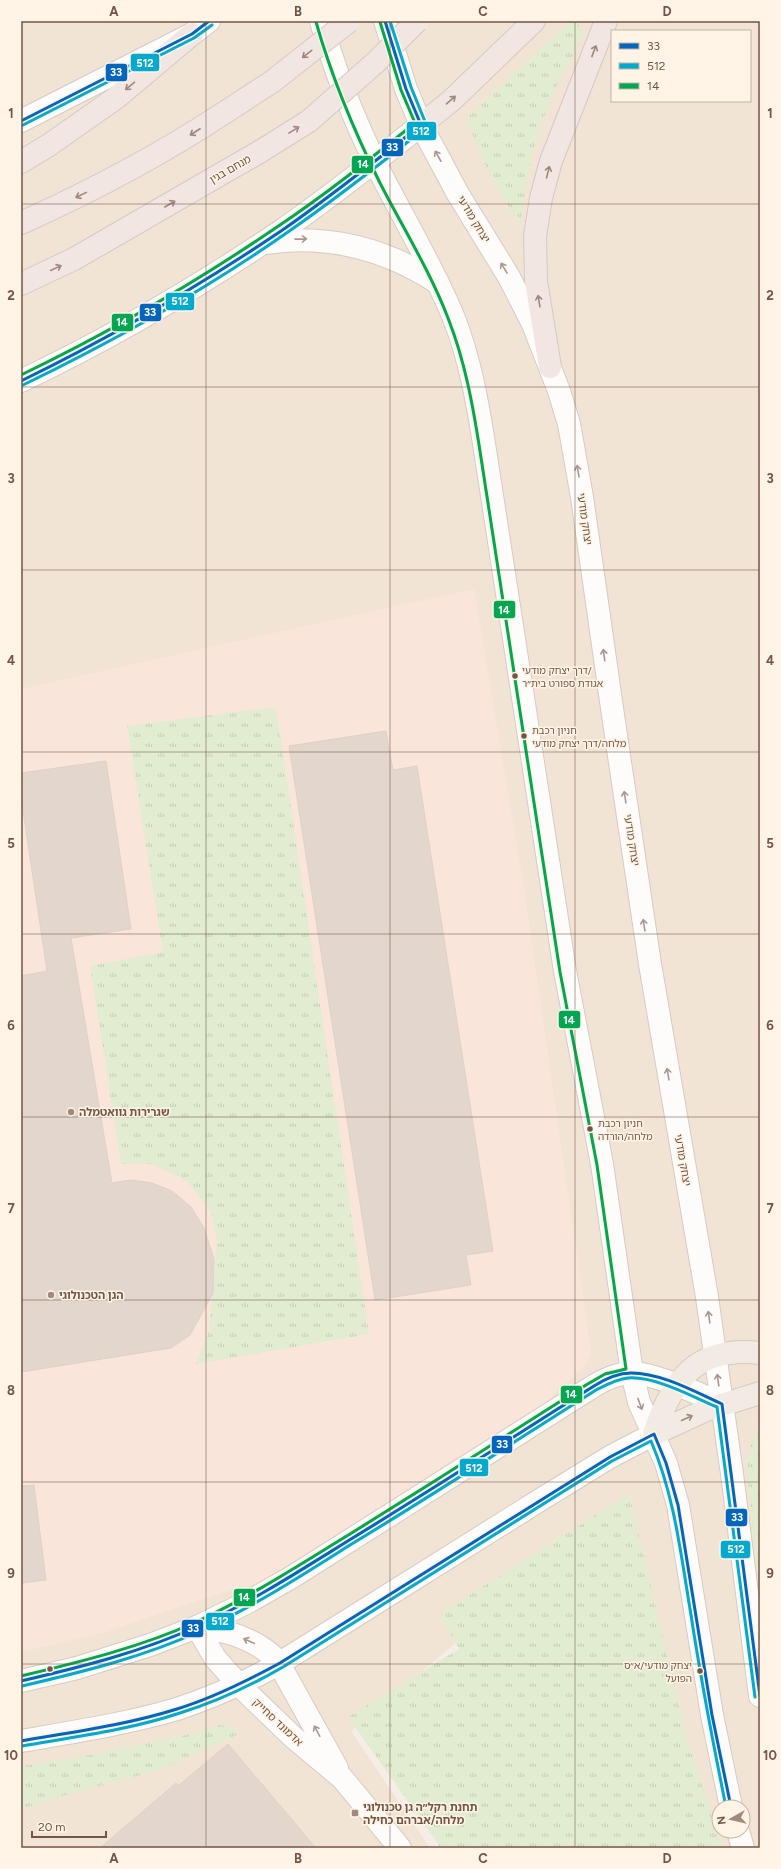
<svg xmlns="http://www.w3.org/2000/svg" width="781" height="1869" font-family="Figtree,'Noto Sans Hebrew',sans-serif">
<defs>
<pattern id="grass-tufts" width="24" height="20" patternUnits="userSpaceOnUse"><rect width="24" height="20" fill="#e2ecd0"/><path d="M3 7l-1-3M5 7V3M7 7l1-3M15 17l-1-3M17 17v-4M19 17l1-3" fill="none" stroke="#c5ccb4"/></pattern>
</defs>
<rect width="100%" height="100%" fill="#f6eee6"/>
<path fill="#f2e4d5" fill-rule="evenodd" d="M21 21H760V1848H706L612 1512 351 1731 430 1848H21ZM612 31H750V101H612ZM719 1807H743V1831H719Z"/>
<polygon fill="#fae5db" points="474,589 524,889 591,1352 585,1366 525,1420 268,1579 218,1594 106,1632 21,1652 21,689"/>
<g fill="url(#grass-tufts)">
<path d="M571 21H576L584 34C573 56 560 77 551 99 534 140 525 184 520 227L484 163 466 118Z"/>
<polygon points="276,707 369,1334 196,1364 209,1330 217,1240 211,1212 186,1180 151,1164 121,1164 90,966 163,952 127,726"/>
<path d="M760 1429V1613L747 1468C749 1453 750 1440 760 1429Z"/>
<polygon points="629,1494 686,1735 722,1848 441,1848 348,1717 459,1649 439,1614"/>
<polygon points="219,1725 234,1728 239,1734 156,1771 55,1798 21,1809 21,1766 81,1757 195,1733"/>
</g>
<g fill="#e2d6cd" stroke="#ded1c8">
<polygon points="386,731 393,770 417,766 493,1251 466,1255 471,1285 375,1300 289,746"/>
<polygon points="106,761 131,929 71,938 112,1183 131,1180 152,1183 172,1191 191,1207 204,1228 214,1259 213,1293 190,1335 171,1348 21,1372 21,976 47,971 21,797 21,773"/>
<polygon points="34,1485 46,1580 21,1583 21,1486"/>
<polygon points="228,1744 316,1848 100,1848 176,1783 178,1786"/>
</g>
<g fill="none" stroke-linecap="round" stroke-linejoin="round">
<g stroke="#d7cbc4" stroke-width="24">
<g id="street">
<polyline points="197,1627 215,1658 239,1685 293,1737 342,1778 400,1848"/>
<path d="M197 1627C226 1630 256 1639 277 1660L337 1768"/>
</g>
</g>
<g stroke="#d6cbc3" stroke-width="24">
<g id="secondary">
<path d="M321 21C334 69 353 117 375 162 400 213 431 263 453 316 470 358 478 405 485 450L565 971 602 1164 632 1373 639 1402 666 1463 678 1505 712 1715 731 1807"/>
<polyline points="385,21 406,89 421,125 458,194 509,277 533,324 559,391 569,424 582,497 614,722 650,964 707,1297 732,1474 760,1696"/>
<polyline points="21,121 192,34 209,21"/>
<path d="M265 243C327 234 386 249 438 283"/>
<path d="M21 381C111 338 198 287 281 231 329 198 375 161 421 125"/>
<path d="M21 1681 77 1668 150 1645 197 1627 250 1601 292 1577 589 1389C601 1381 617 1373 632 1373 655 1373 701 1395 722 1404"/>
<path d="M21 1741C73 1732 126 1724 177 1709 213 1697 247 1682 280 1663L540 1500 610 1457 654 1434"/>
<polyline points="738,1831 743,1848"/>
</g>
</g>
<g stroke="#d5c9c3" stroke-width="24">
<g id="primary">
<path d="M654 1434C672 1379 697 1346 760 1353"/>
<polyline points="654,1434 706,1410 760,1393"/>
</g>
</g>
<g stroke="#d5c9c3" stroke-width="24">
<g id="highway">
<polyline points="421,125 452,100 534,21"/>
<polyline points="21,162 49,145 116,98 192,34"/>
<path d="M21 223C92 191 162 154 227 111"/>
<polyline points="21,284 74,259 261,151"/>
<polyline points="550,367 536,281 535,236 541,198 551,161 606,21"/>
</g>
</g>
<use href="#street" stroke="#fefcfb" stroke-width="22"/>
<use href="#secondary" stroke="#fefcfb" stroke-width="22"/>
<use href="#primary" stroke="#f2ebe3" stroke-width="22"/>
<use href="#highway" stroke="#f1e6e2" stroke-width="22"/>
<g stroke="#d5c9c3" stroke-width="24" stroke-linecap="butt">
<g id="highway-bridge">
<polyline points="227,111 273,81 349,21"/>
<polyline points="261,151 309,121 375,63 417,21"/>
</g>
</g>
<use href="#highway-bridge" stroke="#f1e6e2" stroke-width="22"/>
<g stroke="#fff4e5" stroke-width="6">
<g id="bus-1">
<polyline points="21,121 192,34 209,21"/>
<path d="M21 381C111 337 198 287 281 231 329 198 375 161 421 125L406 89 385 21"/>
<path d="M21 1681C81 1667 142 1652 198 1626 252 1602 301 1570 351 1539 433 1489 513 1437 594 1386 605 1379 618 1373 631 1373 662 1373 695 1392 722 1404L760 1696"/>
<path d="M21 1741C73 1732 126 1725 177 1709 213 1698 247 1681 280 1663L610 1457 654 1434 666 1463 678 1505 712 1715 731 1807"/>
</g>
</g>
<g stroke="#fff4e5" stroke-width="6">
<g id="bus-2">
<polyline points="23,125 194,38 212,25"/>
<path d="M23 385C114 341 202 292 285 234 333 201 379 165 424 129L426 124 411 87 390 21"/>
<path d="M22 1686C82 1672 144 1657 200 1631 253 1607 301 1576 350 1545 433 1495 514 1442 596 1390 606 1385 617 1379 628 1378 655 1376 693 1397 717 1407L755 1697"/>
<path d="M22 1746C74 1737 129 1730 180 1713 216 1702 250 1686 283 1667L612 1461 651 1441C675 1497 681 1556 691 1615 701 1680 713 1743 726 1807"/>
</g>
</g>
<g stroke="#fff4e5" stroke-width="6">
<g id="bus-3">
<path d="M21 375C110 332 195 283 277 227 325 195 370 159 415 123L401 90 380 22"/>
<path d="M21 1676C80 1662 141 1647 196 1622 250 1597 299 1565 350 1534 429 1485 508 1435 586 1385L605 1374 626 1369 597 1165 560 972 480 451C473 406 465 361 448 318 430 271 403 228 380 183 354 131 332 78 316 22"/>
</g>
</g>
<use href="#bus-1" stroke="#0065bd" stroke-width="3"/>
<use href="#bus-2" stroke="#00a9ce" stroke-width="3"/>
<use href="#bus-3" stroke="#00a651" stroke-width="3"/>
</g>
<defs><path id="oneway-shaft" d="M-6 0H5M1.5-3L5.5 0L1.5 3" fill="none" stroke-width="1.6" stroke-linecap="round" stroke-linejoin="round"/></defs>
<g stroke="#9f877d">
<use href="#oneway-shaft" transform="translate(594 51) rotate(-69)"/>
<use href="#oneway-shaft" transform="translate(307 54) rotate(142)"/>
<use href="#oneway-shaft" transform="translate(130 86) rotate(140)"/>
<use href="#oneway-shaft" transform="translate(451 100) rotate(-41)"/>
<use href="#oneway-shaft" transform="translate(294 130) rotate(-32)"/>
<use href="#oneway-shaft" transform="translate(195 132) rotate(147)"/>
<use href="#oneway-shaft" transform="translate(548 172) rotate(-76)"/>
<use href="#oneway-shaft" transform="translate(81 195) rotate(154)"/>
<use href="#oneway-shaft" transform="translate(170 204) rotate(-30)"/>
<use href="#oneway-shaft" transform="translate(56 268) rotate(-25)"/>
<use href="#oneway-shaft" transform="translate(539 301) rotate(-99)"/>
</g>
<g stroke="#ab978e">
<use href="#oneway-shaft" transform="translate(438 156) rotate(-119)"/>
<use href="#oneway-shaft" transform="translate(301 239) rotate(-1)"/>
<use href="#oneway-shaft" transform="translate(504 268) rotate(-121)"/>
<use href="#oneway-shaft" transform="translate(578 471) rotate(-100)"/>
<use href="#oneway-shaft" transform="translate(604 655) rotate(-98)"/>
<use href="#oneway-shaft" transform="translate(625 797) rotate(-99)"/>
<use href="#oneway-shaft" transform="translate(644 925) rotate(-99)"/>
<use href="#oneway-shaft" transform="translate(668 1074) rotate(-99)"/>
<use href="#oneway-shaft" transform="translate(709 1317) rotate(-98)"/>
<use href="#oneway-shaft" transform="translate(718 1380) rotate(-98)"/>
<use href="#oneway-shaft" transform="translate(640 1404) rotate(69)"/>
<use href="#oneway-shaft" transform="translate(249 1641) rotate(-156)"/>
<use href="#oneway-shaft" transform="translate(317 1731) rotate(-118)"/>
</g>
<use stroke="#9f897d" href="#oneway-shaft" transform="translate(687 1418) rotate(-24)"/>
<path fill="none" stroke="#735446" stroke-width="1" stroke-opacity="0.55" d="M206 21V1848M390 21V1848M575 21V1848M21 204H760M21 387H760M21 570H760M21 752H760M21 934H760M21 1117H760M21 1300H760M21 1482H760M21 1664H760"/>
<g fill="#735446" stroke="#fff4e5" stroke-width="1.5">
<circle cx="515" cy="676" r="3.5"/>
<circle cx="524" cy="736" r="3.5"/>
<circle cx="590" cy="1129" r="3.5"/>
<circle cx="50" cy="1669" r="3.5"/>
<circle cx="700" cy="1671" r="3.5"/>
</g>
<g fill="#a18a7e" stroke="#fff4e5" stroke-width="1.5">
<circle cx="71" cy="1112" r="4"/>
<circle cx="51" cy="1295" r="4"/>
<rect x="351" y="1809" width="8" height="8" rx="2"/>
</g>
<g text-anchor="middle" stroke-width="3" stroke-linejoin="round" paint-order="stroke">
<g font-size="10" fill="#735446" stroke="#fff4e5" text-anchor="start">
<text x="522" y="674">דרך יצחק מודעי/<tspan x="522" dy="13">אגודת ספורט בית״ר</tspan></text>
<text x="532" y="734">חניון רכבת<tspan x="532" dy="13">מלחה/דרך יצחק מודעי</tspan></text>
<text x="598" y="1127">חניון רכבת<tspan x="598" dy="13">מלחה/הורדה</tspan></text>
<text x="692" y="1669" text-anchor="end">יצחק מודעי/א״ס<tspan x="692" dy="13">הפועל</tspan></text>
</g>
<g font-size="11" fill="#735446" stroke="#fff4e5">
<text transform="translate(230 169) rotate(-30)" y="4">מנחם בגין</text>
<text transform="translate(474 219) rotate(59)" y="4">יצחק מודעי</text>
<text transform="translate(585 519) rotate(82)" y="4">יצחק מודעי</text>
<text transform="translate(632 840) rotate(81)" y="4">יצחק מודעי</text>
<text transform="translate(683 1160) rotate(80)" y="4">יצחק מודעי</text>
<text transform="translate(278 1722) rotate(43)" y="4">אדמונד סחייק</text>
</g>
<g font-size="11" font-weight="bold" fill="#735446" stroke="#fff4e5" text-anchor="start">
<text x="79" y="1116">שגרירות גוואטמלה</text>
<text x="59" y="1299">הגן הטכנולוגי</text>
<text x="363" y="1811">תחנת רקל״ה גן טכנולוגי<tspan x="363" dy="13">מלחה/אברהם כחילה</tspan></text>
</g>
</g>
<g stroke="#fff4e5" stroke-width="1.5">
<rect x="130" y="53" width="30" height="19" rx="4" fill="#00a9ce"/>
<rect x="105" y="63" width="23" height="19" rx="4" fill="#0065bd"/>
<rect x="406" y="121" width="31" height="20" rx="4" fill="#00a9ce"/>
<rect x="381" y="138" width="23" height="19" rx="4" fill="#0065bd"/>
<rect x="351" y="155" width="23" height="19" rx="4" fill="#00a651"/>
<rect x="165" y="292" width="30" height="19" rx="4" fill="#00a9ce"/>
<rect x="139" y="303" width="23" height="19" rx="4" fill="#0065bd"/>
<rect x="111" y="313" width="23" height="19" rx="4" fill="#00a651"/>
<rect x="493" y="600" width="23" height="19" rx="4" fill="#00a651"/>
<rect x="558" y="1010" width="23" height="19" rx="4" fill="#00a651"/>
<rect x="560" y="1385" width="23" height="19" rx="4" fill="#00a651"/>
<rect x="491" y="1435" width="22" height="19" rx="4" fill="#0065bd"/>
<rect x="459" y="1458" width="30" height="19" rx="4" fill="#00a9ce"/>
<rect x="725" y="1508" width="23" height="19" rx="4" fill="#0065bd"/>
<rect x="720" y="1540" width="31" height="19" rx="4" fill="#00a9ce"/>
<rect x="233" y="1588" width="23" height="19" rx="4" fill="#00a651"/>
<rect x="205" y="1612" width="30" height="19" rx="4" fill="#00a9ce"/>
<rect x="181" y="1619" width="23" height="19" rx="4" fill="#0065bd"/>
</g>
<g font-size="11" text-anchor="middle" font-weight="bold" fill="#fff">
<text x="145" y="67">512</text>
<text x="116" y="76">33</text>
<text x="421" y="135">512</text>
<text x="392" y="151">33</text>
<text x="363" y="168">14</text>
<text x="180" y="305">512</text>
<text x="150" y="316">33</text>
<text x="122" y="326">14</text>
<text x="504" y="614">14</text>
<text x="569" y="1024">14</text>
<text x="571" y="1398">14</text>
<text x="502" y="1448">33</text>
<text x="474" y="1472">512</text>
<text x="737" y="1521">33</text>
<text x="736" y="1553">512</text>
<text x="244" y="1601">14</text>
<text x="220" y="1625">512</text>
<text x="193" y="1632">33</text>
</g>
<rect width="781" height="1869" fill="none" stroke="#fff4e5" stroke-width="44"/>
<rect x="611" y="30" width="140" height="72" fill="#fff4e5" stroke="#c7b4a5"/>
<rect x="619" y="43" width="20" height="6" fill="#0065bd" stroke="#c7b4a5"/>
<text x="647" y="50" font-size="12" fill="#735446">33</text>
<rect x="619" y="63" width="20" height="6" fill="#00a9ce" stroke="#c7b4a5"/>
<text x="647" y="70" font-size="12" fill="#735446">512</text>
<rect x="619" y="83" width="20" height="6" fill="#00a651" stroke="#c7b4a5"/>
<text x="647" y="90" font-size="12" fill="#735446">14</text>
<g transform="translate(731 1819) rotate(262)"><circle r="19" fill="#fff4e5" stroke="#c7b4a5"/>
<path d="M0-3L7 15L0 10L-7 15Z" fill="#a18a7e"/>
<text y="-6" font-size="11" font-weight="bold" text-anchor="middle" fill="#735446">N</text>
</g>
<path d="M32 1831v6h74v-6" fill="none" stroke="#735446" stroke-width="2"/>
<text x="38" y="1831" font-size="12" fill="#735446" stroke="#fff4e5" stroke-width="3" paint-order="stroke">20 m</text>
<rect x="22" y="22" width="737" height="1825" fill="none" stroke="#735446" stroke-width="1.5"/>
<g font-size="13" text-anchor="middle" font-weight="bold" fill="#735446">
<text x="114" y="16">A</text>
<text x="298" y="16">B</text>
<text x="483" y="16">C</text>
<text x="667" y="16">D</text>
<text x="11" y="118">1</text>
<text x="770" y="118">1</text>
<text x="11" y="300">2</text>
<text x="770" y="300">2</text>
<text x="11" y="483">3</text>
<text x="770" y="483">3</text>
<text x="11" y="665">4</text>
<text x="770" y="665">4</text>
<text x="11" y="848">5</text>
<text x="770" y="848">5</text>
<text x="11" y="1030">6</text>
<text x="770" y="1030">6</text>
<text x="11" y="1213">7</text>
<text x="770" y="1213">7</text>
<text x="11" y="1395">8</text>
<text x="770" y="1395">8</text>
<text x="11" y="1578">9</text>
<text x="770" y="1578">9</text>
<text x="11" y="1760">10</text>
<text x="770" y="1760">10</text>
<text x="114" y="1863">A</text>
<text x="298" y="1863">B</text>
<text x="483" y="1863">C</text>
<text x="667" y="1863">D</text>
</g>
</svg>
